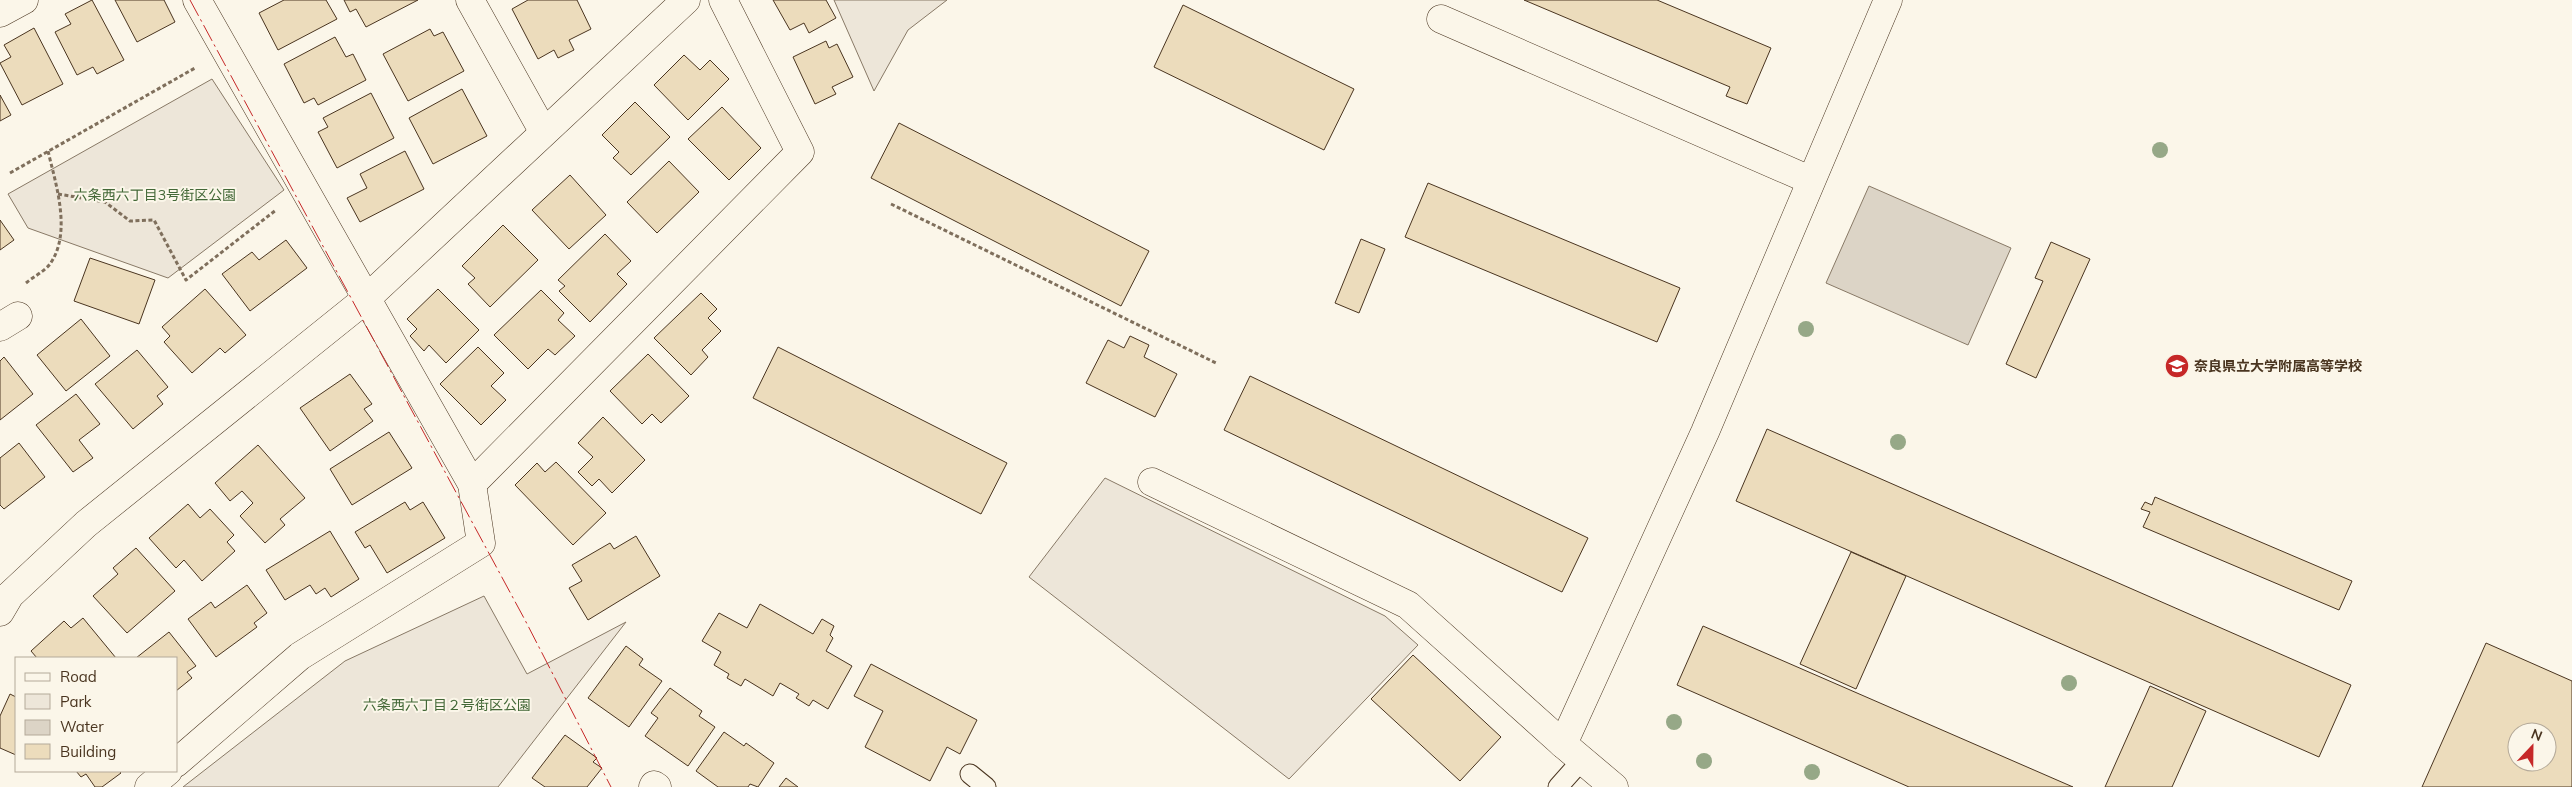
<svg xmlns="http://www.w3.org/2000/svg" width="2572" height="787" font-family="Mulish,'Noto Sans JP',sans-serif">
<rect width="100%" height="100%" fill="#fbf6e9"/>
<g fill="#ede6d9" stroke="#887966">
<polygon points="834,0 947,0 908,30 874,91"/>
<polygon points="212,79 284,190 168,278 28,228 8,194"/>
<polygon points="1105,478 1385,616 1418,645 1289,779 1029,577"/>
<polygon points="484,596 527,674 626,622 498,787 183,787 345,661"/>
</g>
<polygon fill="#dcd4c6" stroke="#887966" points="1869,186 2011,248 1968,345 1826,283"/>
<g fill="#ecdcbc" stroke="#4a3520" fill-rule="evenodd">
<polygon points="92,0 124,60 97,74 93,67 77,75 55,32 71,24 65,14"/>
<polygon points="115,0 164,0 175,22 137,42"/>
<polygon points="284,0 326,0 337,19 278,50 259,13"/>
<polygon points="344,0 418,0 366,27 356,9 350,12"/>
<polygon points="528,0 577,0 591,29 569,40 574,50 558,58 554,50 538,59 512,9"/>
<polygon points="773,0 826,0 836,18 809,33 804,23 790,30"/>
<polygon points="1524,0 1657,0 1771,48 1747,104 1726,96 1730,87"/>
<polygon points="1183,5 1354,89 1324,150 1154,67"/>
<polygon points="34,28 63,84 22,105 0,63 11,57 4,45"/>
<polygon points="430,29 434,36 443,32 464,71 408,101 383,54"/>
<polygon points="335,37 346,57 353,54 366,80 318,105 314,98 304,103 284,64"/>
<polygon points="826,41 829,48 837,44 853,77 832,87 836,94 815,104 793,57"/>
<polygon points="684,55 700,70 710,60 729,79 688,120 654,85"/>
<polygon points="462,89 487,136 433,164 409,118"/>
<polygon points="371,93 394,138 337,168 318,132 328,127 323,118"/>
<polygon points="0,95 11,115 0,121"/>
<polygon points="635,102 670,137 631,175 613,158 619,152 602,135"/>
<polygon points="722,107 761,148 729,180 688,139"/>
<polygon points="899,123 1149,251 1121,306 871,178"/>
<polygon points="405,151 424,189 360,222 347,198 367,188 360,174"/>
<polygon points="669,161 699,192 657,233 627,202"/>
<polygon points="570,175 606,215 569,249 532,210"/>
<polygon points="1428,183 1680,288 1657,342 1405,237"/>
<polygon points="0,220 14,240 0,250"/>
<polygon points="503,225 538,260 490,307 468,284 475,278 462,266"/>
<polygon points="605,234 631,261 617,274 627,284 590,322 559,291 565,286 558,280"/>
<polygon points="1361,239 1385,249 1359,313 1335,303"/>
<polygon points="286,240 307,268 250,311 222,274 252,252 259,260"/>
<polygon points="2051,242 2090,259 2036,378 2006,364 2043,281 2035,278"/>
<polygon points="90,258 155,280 139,324 74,301"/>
<polygon points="205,289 246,335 225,353 220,348 192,373 164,342 170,336 162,327"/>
<polygon points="438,289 479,330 446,363 429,345 424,351 410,336 417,329 407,319"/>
<polygon points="541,290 564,313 558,320 575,336 555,355 548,349 528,369 494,335"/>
<polygon points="701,293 717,309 708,318 721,331 702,350 708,357 691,375 654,338"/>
<polygon points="81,319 110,356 66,391 37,355"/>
<polygon points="1130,336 1149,345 1144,357 1177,374 1155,417 1086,383 1108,340 1124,348"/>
<polygon points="478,347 504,373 491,386 506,400 481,425 440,384"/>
<polygon points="778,347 1007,463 981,514 753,398"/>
<polygon points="137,350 168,387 157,396 163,404 133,429 95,384"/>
<polygon points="648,354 689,396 661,423 652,414 642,424 610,391"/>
<polygon points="4,357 33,394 0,420 0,361"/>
<polygon points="350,374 372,404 364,409 373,421 330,451 300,408"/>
<polygon points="1250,376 1588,538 1562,592 1224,430"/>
<polygon points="76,394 100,424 79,440 93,458 73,472 36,425"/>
<polygon points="603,417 645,460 612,493 599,479 592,486 578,472 593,457 578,443"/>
<polygon points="1767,429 2351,685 2319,757 1736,501"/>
<polygon points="389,432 412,468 352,505 330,469"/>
<polygon points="19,443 45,477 4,509 0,505 0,458"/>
<polygon points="258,445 305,498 280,519 285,525 265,543 240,516 253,503 242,491 230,501 215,483"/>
<polygon points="556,462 606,513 573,545 515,485 537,463 545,472"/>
<polygon points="2155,497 2352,581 2339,610 2143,527 2150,512 2141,509 2145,502 2152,505"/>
<polygon points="405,502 410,510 423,502 445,538 387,573 370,545 365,548 355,532"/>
<polygon points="188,504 200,518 210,509 234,535 227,542 235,551 202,581 184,560 176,568 149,538"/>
<polygon points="330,531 359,579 331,597 325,588 316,594 310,585 285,600 266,570"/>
<polygon points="636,536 660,576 588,620 569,588 582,581 572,565 610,543 614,549"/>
<polygon points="136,548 175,591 127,633 93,596 118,574 113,568"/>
<polygon points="1851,552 1906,576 1856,689 1800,664"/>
<polygon points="247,585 267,613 254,623 257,627 216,657 188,619 211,602 215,608"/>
<polygon points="760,604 813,634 822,619 834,626 830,635 833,638 826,651 852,666 828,709 813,700 809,706 796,698 799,694 780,683 773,696 745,679 741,686 727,678 729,674 714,665 721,652 702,641 719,613 747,628"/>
<polygon points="83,618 116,658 37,658 31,651 64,621 71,628"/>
<polygon points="1703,626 2073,787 1909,787 1677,685"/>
<polygon points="169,632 196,666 187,672 192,678 176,691 176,658 136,658"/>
<path d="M2486 643 2572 681V787H2422ZM2517 732H2547V762H2517Z"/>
<polygon points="626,646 643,659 639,665 662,681 629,727 588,698"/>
<polygon points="1413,655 1501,737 1460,781 1371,699"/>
<polygon points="871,664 977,720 960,754 947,747 930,781 865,747 883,711 854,696"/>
<polygon points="2150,686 2206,711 2172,787 2105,787"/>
<polygon points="670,688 702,711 699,716 715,727 688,766 645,736 658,718 651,713"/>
<polygon points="10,694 16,697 16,755 0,748 0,716"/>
<polygon points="724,732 744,746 746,743 774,763 758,787 750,784 748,787 718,787 696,771"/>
<polygon points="565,735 597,758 593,762 602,768 587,787 545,787 532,778"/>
<polygon points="76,771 119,771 121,773 102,787 95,787 86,774 81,777"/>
<polygon points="786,778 798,787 779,787"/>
</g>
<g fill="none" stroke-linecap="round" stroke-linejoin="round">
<g stroke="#4a3520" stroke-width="21">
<g id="service">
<polyline points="970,774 986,787"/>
<polyline points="1558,787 1582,760"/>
</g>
</g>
<g stroke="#4a3520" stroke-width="29">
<g id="minor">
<polyline points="470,0 543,131"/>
<polyline points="0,13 24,0"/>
<polyline points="1441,19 1810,180"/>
<polyline points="0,327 18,316"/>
<polyline points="1152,482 1408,605 1563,744 1614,787"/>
<polyline points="472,484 800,152 723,0"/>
<polyline points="0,612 10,595 86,524 366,299 686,0"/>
<polyline points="1563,744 1705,432 1888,0"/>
<polyline points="176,763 300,656 481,543 472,484 197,0"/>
<polyline points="149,787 168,771"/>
<polyline points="653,787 654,785 657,787"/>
</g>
</g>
<g stroke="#7f6f5c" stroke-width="3" stroke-dasharray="4 2.5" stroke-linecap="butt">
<polyline points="10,173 195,68"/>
<polyline points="58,194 105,202 130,221 154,220 186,280 276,210"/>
<polyline points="891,204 1216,363"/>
<path d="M26 283C33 277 45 271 50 264 72 233 56 185 48 151"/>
</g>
<use href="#service" stroke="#fbf6e9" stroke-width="19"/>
<use href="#minor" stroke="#fbf6e9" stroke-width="28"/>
<polyline stroke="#c62828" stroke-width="1" stroke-dasharray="18 4 2.5 4" stroke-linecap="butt" points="190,0 525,620 611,787"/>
</g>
<g fill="#96a887">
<circle cx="2160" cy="150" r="8"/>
<circle cx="1806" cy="329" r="8"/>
<circle cx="1898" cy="442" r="8"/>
<circle cx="2069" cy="683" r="8"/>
<circle cx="1674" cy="722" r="8"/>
<circle cx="1704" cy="761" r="8"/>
<circle cx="1812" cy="772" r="8"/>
</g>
<defs>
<g id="school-disc" transform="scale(1.25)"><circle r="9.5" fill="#c62828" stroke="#fbf6e9"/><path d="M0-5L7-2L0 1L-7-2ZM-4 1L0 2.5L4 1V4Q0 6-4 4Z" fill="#fff"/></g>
</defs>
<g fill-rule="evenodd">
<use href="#school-disc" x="2177" y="366"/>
</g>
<g text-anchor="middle" stroke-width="4" stroke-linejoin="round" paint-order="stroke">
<g font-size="14" fill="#436837" stroke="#fbf6e9">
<text x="155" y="200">六条西六丁目3号街区公園</text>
<text x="447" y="710">六条西六丁目２号街区公園</text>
</g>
<g font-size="14" font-weight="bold" fill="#4a3520" stroke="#fbf6e9" text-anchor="start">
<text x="2194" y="371">奈良県立大学附属高等学校</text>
</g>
</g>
<rect x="15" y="657" width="162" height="115" fill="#fbf6e9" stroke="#b4a999"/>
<rect x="25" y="673" width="25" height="8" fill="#fbf6e9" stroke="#b4a999"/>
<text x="60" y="682" font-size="15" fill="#4a3520">Road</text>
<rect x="25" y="694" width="25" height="15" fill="#ede6d9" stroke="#b4a999"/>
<text x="60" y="707" font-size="15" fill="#4a3520">Park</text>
<rect x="25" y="720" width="25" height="15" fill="#dcd4c6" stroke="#b4a999"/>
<text x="60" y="732" font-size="15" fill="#4a3520">Water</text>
<rect x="25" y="744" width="25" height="15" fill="#ecdcbc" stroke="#b4a999"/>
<text x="60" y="757" font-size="15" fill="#4a3520">Building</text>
<g transform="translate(2532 747) rotate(22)"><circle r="24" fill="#fbf6e9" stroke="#b4a999"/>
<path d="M0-4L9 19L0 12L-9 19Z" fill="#c62828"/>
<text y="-8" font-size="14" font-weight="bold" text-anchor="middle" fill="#4a3520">N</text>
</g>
</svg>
